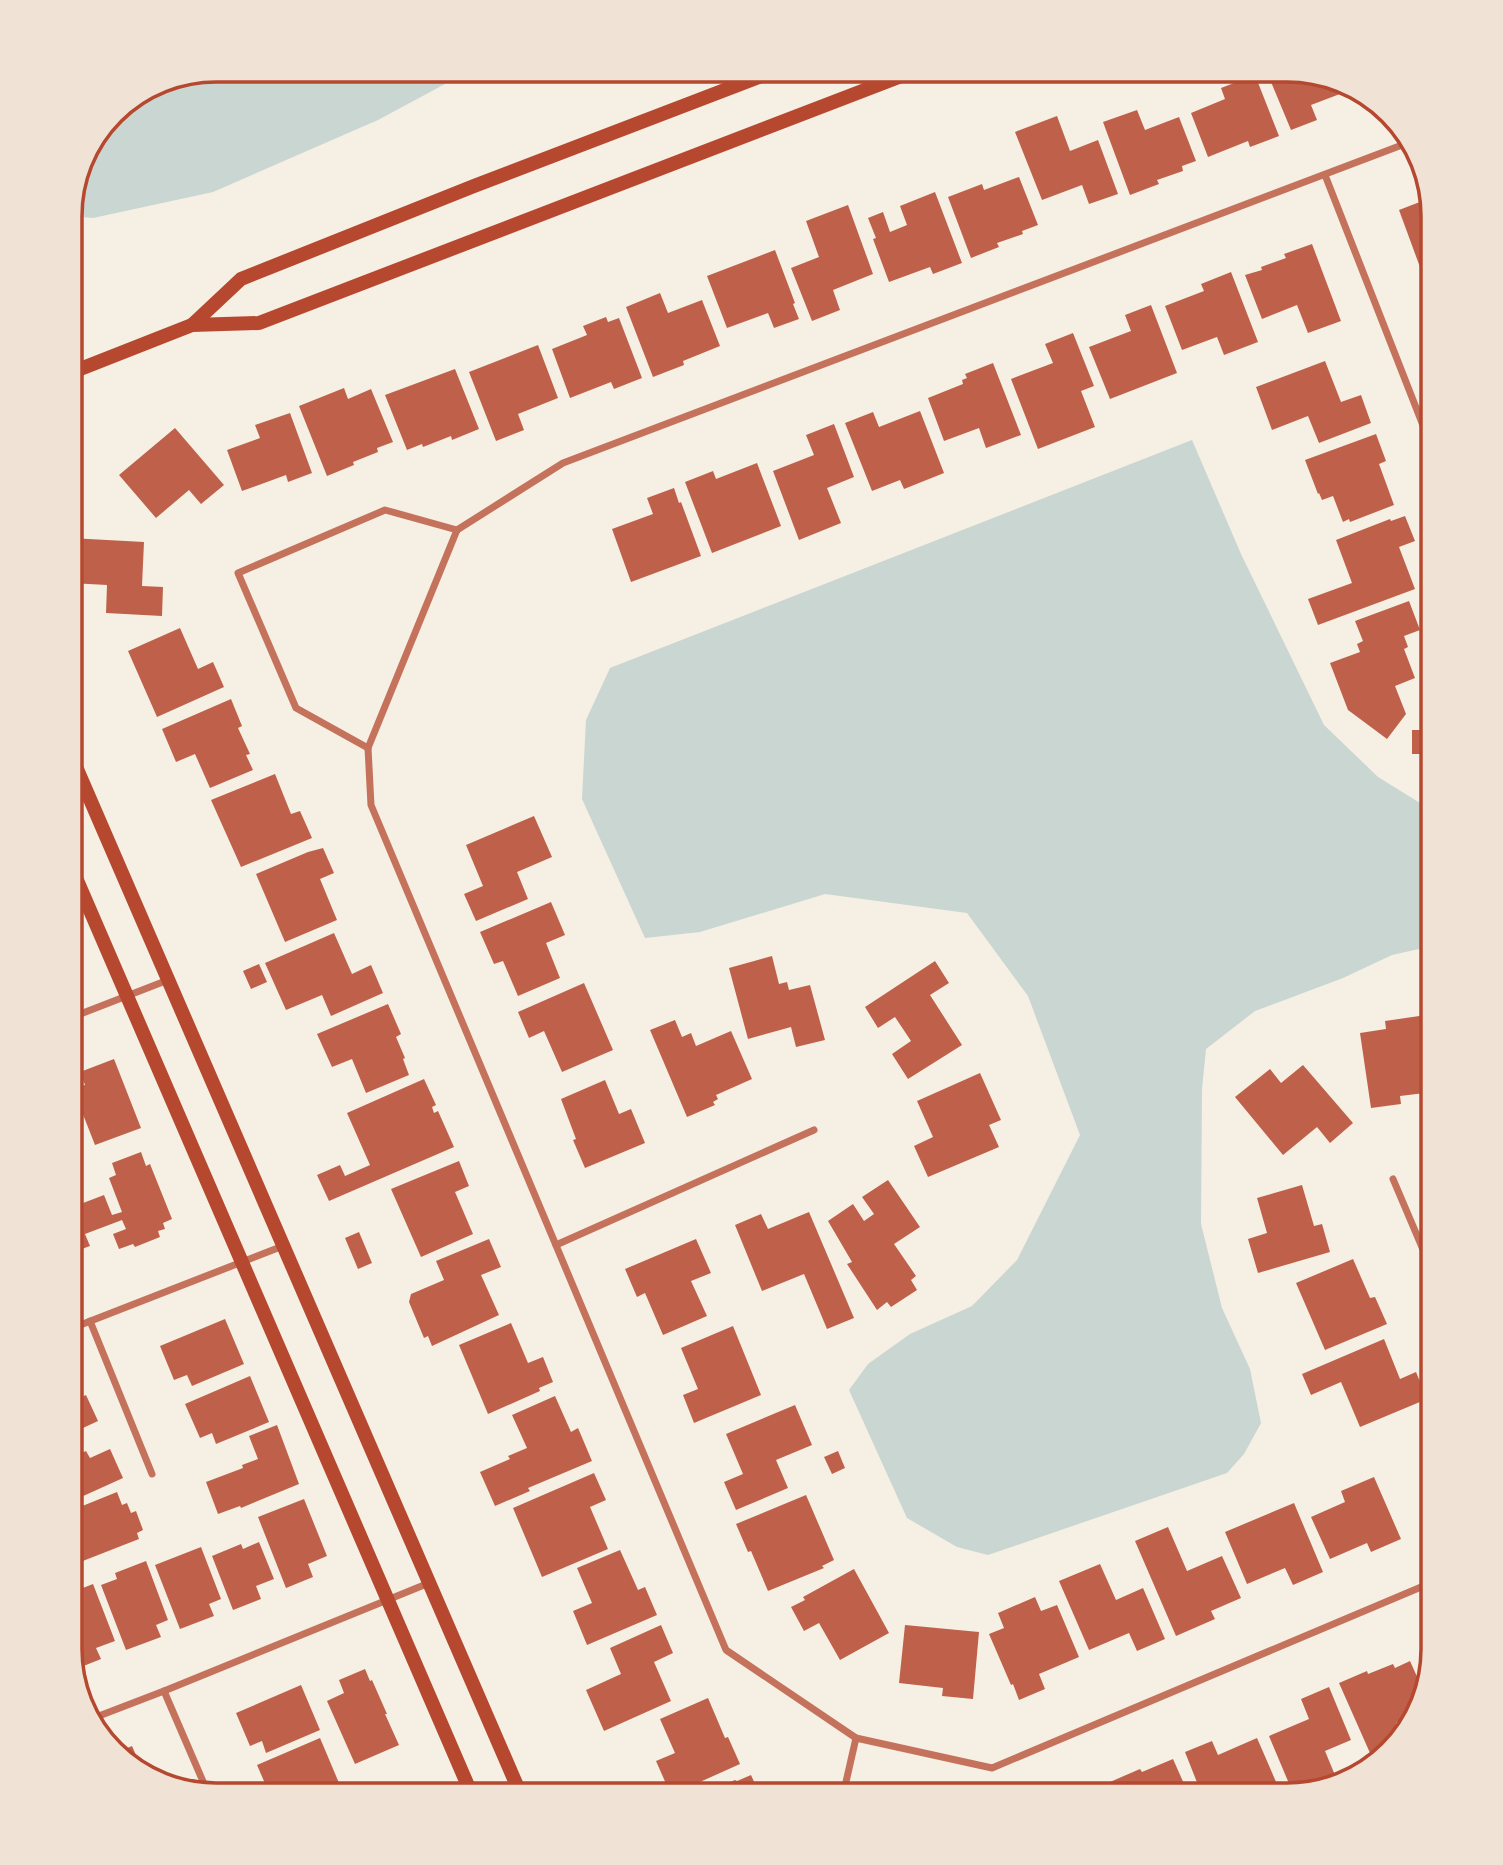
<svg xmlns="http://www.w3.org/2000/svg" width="1503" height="1865" font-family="'Noto Sans',sans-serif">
<rect width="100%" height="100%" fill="#f6efe4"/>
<g fill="#c9d6d2">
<polygon points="216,70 471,70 378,120 213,192 93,218 70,216 70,206 85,152 119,107 161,81"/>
<polygon points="1192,440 1241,554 1324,725 1378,777 1433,811 1433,949 1419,949 1392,955 1343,978 1255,1011 1206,1049 1202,1089 1201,1224 1222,1308 1250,1369 1261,1423 1244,1454 1227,1473 988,1555 957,1547 907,1518 849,1390 868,1364 910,1334 972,1306 1017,1260 1080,1135 1028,996 967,913 825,894 700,932 645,938 582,799 586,720 610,668"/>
</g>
<g fill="#bf614a">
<polygon points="1266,70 1296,70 1352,87 1353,89 1311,105 1317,120 1291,130"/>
<polygon points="1255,75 1279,136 1250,147 1248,141 1208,157 1191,113 1225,99 1221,88"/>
<polygon points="1137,110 1145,130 1179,117 1196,161 1182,166 1183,171 1157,180 1159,184 1130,195 1103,122"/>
<polygon points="1057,116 1070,151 1098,140 1118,194 1089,204 1082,185 1042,200 1015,132"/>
<polygon points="1019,177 1038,225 1022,231 1023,234 997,243 999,247 971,258 948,197 982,184 984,190"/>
<polygon points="935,192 962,263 933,274 930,267 889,282 873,239 876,238 868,218 883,212 890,232 907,225 900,206"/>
<polygon points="1425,200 1432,216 1433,216 1433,275 1424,278 1399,210"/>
<polygon points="848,205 873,274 833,290 840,310 812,321 791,268 819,257 806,221"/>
<polygon points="1312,244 1341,321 1308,333 1297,305 1262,319 1245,275 1262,270 1261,267 1286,258 1284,254"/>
<polygon points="775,250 795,303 793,304 799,319 774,328 768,313 727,328 707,276"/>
<polygon points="1231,272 1258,342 1224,355 1217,337 1182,350 1165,306 1204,291 1201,284"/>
<polygon points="660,293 668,313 702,300 720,346 683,361 684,365 653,377 626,307"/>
<polygon points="1151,305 1177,373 1110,399 1089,347 1131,331 1125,315"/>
<polygon points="606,317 608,322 619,318 642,378 614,389 611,382 570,398 552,349 587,335 583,326"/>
<polygon points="1073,333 1094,386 1081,391 1095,427 1038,449 1011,379 1053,363 1045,344"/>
<polygon points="538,345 558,398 518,414 524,430 496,441 469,372"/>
<polygon points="1325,361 1341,402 1361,395 1371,423 1319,443 1308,416 1272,430 1256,387"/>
<polygon points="993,363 1021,435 986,448 979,428 944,441 928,398 963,384 962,380 967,378 965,374"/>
<polygon points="455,369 479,429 452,440 451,436 423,447 422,444 407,450 385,395"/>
<polygon points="344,388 348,399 371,389 393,442 377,448 378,452 353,462 354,465 327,476 299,406"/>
<polygon points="920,411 944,473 904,489 900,480 872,491 845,423 873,412 879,427"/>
<polygon points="290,413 312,473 288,482 286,475 242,491 227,450 260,438 255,425"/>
<polygon points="834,424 854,477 827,488 841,523 799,540 773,471 814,455 806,435"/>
<polygon points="175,428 224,485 201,504 189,490 156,518 119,475"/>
<polygon points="1376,434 1386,461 1379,464 1394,505 1350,522 1349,519 1343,522 1333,496 1322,500 1319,493 1318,494 1305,460"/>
<polygon points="757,463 781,526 712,553 685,482 713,471 716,479"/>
<polygon points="674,488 679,503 681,502 701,556 631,582 612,529 653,514 647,498"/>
<polygon points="1405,516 1415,541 1399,547 1415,589 1318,625 1308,599 1352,583 1336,540 1390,519 1391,521"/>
<polygon points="70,538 144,542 142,586 163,587 162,616 106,613 107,585 70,583"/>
<polygon points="1409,601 1420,630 1404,636 1408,647 1404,649 1415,678 1395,686 1406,714 1387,739 1348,710 1330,663 1360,652 1357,644 1363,641 1355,621"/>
<polygon points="180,628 198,669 213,662 224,687 157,717 128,651"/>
<polygon points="231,699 242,726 238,728 250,754 246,755 253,770 210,788 195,754 176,762 162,729"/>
<polygon points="1429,705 1433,705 1433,738 1430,738 1430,754 1412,754 1412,730 1429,730"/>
<polygon points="275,774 291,814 300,811 312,838 241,867 211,800"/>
<polygon points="534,816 552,857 517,872 528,899 476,921 464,894 483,886 466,845"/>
<polygon points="323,848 334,873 320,879 337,920 285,942 256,874 308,852"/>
<polygon points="551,902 565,935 546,943 560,978 518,996 503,961 494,964 480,932"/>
<polygon points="334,933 352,974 371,965 383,993 331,1016 322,995 286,1010 265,963"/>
<polygon points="70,942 81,969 70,973"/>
<polygon points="772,956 779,984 787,982 789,990 810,985 825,1040 796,1047 791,1027 748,1039 729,968"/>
<polygon points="935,961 949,983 930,995 962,1045 908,1079 892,1054 911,1041 895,1017 878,1028 865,1007"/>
<polygon points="259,964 267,982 251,989 243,971"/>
<polygon points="584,983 613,1050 562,1072 544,1031 529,1038 518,1012"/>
<polygon points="388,1004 401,1034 396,1037 405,1058 403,1059 409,1075 366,1093 352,1059 332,1067 317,1034"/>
<polygon points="1433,1014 1433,1092 1400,1096 1401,1104 1371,1108 1360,1033 1386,1029 1385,1021"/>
<polygon points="675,1020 682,1037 691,1033 696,1046 731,1031 752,1079 716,1095 718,1099 713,1102 715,1105 687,1117 650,1030"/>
<polygon points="114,1059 141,1128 95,1145 73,1089 85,1085 80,1072"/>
<polygon points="1303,1065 1353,1123 1330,1143 1317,1127 1283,1155 1235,1097 1270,1069 1281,1083"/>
<polygon points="980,1073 1001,1120 989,1125 999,1147 928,1177 914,1146 933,1137 917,1101"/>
<polygon points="424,1079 436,1105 432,1107 434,1113 438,1111 454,1147 329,1201 317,1175 340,1165 345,1176 370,1165 347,1113"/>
<polygon points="605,1080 619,1114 631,1109 645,1143 585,1168 573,1140 576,1139 561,1099"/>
<polygon points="70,1118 82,1148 70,1153"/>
<polygon points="141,1152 146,1166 150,1164 172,1219 163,1223 165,1229 158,1231 160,1237 135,1247 133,1244 119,1249 113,1234 126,1229 122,1220 85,1234 90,1246 79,1250 70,1226 70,1224 75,1223 70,1208 104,1195 112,1215 122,1212 109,1178 116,1175 112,1163"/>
<polygon points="459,1161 469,1186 455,1192 473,1234 421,1257 391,1189"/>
<polygon points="888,1180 920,1227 894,1244 916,1276 911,1280 917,1290 891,1307 887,1302 877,1310 847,1264 852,1262 828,1221 853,1204 864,1221 874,1214 862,1197"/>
<polygon points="1302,1185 1314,1226 1322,1224 1330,1252 1258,1273 1248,1239 1267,1233 1257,1198"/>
<polygon points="809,1212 854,1318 827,1329 804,1274 762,1291 735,1225 761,1214 768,1229"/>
<polygon points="359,1232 372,1263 358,1269 345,1238"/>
<polygon points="489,1239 501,1267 481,1275 499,1315 432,1346 428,1336 424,1338 409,1302 411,1294 444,1280 436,1261"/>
<polygon points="696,1239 711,1273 691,1281 707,1316 663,1335 645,1293 637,1297 625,1269"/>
<polygon points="1353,1259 1370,1298 1375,1297 1387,1324 1325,1350 1296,1283"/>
<polygon points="225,1319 244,1364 192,1386 187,1375 174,1380 160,1346"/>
<polygon points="511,1323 528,1363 543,1357 553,1382 539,1388 540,1391 488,1414 459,1345"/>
<polygon points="733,1326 761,1395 694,1423 683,1395 698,1389 681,1348"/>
<polygon points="1384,1339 1400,1379 1416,1372 1427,1399 1360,1427 1341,1382 1311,1395 1302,1374"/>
<polygon points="250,1376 269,1422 216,1444 212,1433 200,1438 185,1404"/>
<polygon points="86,1395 98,1421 70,1434 70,1402"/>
<polygon points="555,1396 571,1432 578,1428 592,1461 528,1488 530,1491 495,1506 480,1472 510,1459 508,1456 527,1448 512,1415"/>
<polygon points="795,1405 812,1445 776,1460 788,1488 736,1510 724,1482 743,1474 726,1434"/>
<polygon points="277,1425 299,1484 241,1508 240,1506 218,1514 206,1482 243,1468 242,1465 258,1459 249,1436"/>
<polygon points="110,1449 123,1478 70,1502 70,1458 86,1451 90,1458"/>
<polygon points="838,1451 845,1468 832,1474 824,1457"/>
<polygon points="594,1473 606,1500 590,1507 608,1549 542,1577 513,1508"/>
<polygon points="1374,1477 1401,1539 1371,1552 1367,1543 1330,1559 1311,1517 1345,1502 1341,1491"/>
<polygon points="117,1492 122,1505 127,1503 131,1513 136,1511 143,1530 137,1533 139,1539 70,1566 70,1511"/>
<polygon points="806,1495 834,1560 822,1566 824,1568 768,1591 751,1551 748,1552 736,1524"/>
<polygon points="304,1499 327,1556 308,1564 313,1577 286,1588 258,1517"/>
<polygon points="1294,1503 1323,1572 1293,1585 1285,1568 1247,1584 1225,1532"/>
<polygon points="1168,1527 1187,1571 1222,1556 1241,1598 1211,1611 1215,1619 1176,1636 1135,1541"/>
<polygon points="259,1542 274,1579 256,1586 261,1599 233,1610 212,1556 241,1544 243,1549"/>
<polygon points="201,1547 221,1599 209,1604 214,1616 180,1629 155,1565"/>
<polygon points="620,1550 638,1590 645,1587 657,1615 587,1645 573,1611 592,1603 577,1568"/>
<polygon points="146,1561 168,1620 156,1625 161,1637 126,1650 101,1585 117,1579 115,1573"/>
<polygon points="1100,1564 1116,1600 1143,1588 1165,1639 1137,1651 1129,1633 1089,1650 1059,1581"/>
<polygon points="854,1569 889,1633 840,1660 819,1623 804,1631 791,1607 805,1600 803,1597"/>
<polygon points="93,1584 115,1641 96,1648 101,1659 76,1669 70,1649 70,1593"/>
<polygon points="1035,1597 1041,1611 1057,1605 1079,1657 1039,1674 1045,1689 1019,1700 1013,1684 1011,1685 989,1634 1004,1628 998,1613"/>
<polygon points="661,1625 673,1653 654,1662 671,1701 604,1731 586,1690 621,1674 610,1648"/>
<polygon points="905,1625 979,1632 973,1699 942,1696 943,1688 899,1683"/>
<polygon points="1410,1661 1423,1690 1418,1714 1396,1723 1401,1733 1392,1743 1370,1753 1339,1683 1367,1671 1368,1674 1393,1664 1395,1668"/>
<polygon points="365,1669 370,1681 372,1680 387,1714 385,1714 399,1745 355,1764 327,1701 344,1693 339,1680"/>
<polygon points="301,1685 320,1730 266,1753 262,1741 250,1746 236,1713"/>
<polygon points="1329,1687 1351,1740 1325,1751 1337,1780 1293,1793 1269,1736 1309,1719 1301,1699"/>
<polygon points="708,1698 725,1738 728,1737 740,1764 671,1795 656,1761 675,1753 660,1719"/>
<polygon points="320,1738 339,1783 312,1795 270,1795 257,1765"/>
<polygon points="1257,1738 1280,1791 1269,1795 1202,1795 1185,1752 1212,1741 1218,1755"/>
<polygon points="132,1746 145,1776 118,1752"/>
<polygon points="1173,1759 1189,1795 1107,1795 1103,1785 1140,1769 1142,1772"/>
<polygon points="751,1775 760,1795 699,1795 735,1780 737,1781"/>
<polygon points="349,1787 353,1795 331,1795"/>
</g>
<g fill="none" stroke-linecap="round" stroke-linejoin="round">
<g stroke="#c5725c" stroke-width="7">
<polyline points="1325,175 1433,451"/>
<polyline points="457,530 368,748 371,805 726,1650 856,1738 992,1768 1433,1582"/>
<polyline points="457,530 563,463 1410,142"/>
<polyline points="368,748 296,708 238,573 385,510 457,530"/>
<polyline points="70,1018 168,980"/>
<polyline points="1393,1179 1433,1273"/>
<polyline points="556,1245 814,1130"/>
<polyline points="90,1321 152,1474"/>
<polyline points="70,1329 283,1246"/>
<polyline points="164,1691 208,1793"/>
<polyline points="91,1719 164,1691 429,1583"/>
<polyline points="843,1795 856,1738"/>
</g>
<g stroke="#b5482f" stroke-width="14">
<polyline points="192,325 241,279 474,186 777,70"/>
<polyline points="70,373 192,325 259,323 917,70"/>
<polyline points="70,753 521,1795"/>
<polyline points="70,864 472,1795"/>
</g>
</g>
<path d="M0 0H1503V1865H0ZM216 82H1287A134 134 0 0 1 1421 216V1649A134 134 0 0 1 1287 1783H216A134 134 0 0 1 82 1649V216A134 134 0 0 1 216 82Z" fill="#f1e2d6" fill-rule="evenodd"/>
<path fill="none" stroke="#b5482f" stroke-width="3.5" d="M216 82H1287A134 134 0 0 1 1421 216V1649A134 134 0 0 1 1287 1783H216A134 134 0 0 1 82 1649V216A134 134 0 0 1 216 82Z"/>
</svg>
